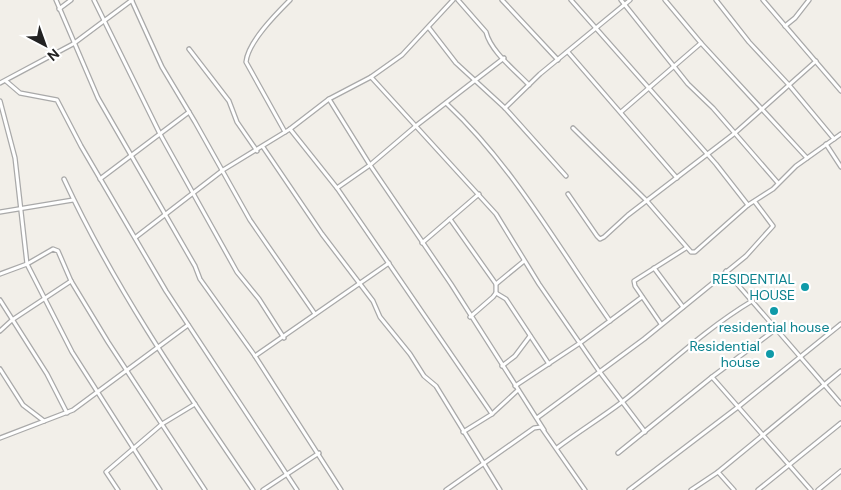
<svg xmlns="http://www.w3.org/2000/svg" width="841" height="490" font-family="'DM Sans',sans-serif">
<rect width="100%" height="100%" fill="#f2efe9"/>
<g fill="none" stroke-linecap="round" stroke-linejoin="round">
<g stroke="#a9a9a9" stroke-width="5.5">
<g id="minor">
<polyline points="56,0 98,98 195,266 200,279 255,356 341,490"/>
<polyline points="94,0 160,134 237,272 259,299 284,338"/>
<path d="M458 0 486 32C491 52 515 70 529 85"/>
<polyline points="502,0 558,60"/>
<polyline points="571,0 716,164 748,205"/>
<polyline points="621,0 688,84 713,108 778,183"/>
<polyline points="665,0 701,43 807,158"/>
<polyline points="716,0 749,42 789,85 834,139"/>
<polyline points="763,0 841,91"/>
<polyline points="132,1 162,67 195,122 250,220 315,314"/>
<polyline points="59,9 71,0"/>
<polyline points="785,26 795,18 809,0"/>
<polyline points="429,28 456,63 505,108 566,176"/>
<polyline points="189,49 229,101 237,122 257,151"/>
<polyline points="568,52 677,178"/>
<polyline points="371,77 496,214 539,284 599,371 645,432"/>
<polyline points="6,81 20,93 57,100 81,146 166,291 297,490"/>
<polyline points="0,83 73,44 132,0"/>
<polyline points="329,99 370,165 451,284 544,430"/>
<polyline points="0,101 15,158 27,264 72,352 160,490"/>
<path d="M447 104C513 166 558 247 610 321"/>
<polyline points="505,108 540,74 630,0"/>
<polyline points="621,112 701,43"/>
<polyline points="573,128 647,201 691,252 695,252 748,205 773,189 796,166 841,134"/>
<polyline points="290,129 337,188 492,414"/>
<path d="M285 132 246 62C248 42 276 14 290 0"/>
<polyline points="826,144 841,167"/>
<polyline points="263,147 322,234 373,301 380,317 410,354 424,376 436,386 500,490"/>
<path d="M64 179C115 289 185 390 253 490"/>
<polyline points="100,179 189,112"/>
<polyline points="337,188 370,165 417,125 504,58"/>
<polyline points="568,194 597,236 600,239 604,237 628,215 735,133 816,61"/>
<polyline points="0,212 73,200"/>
<polyline points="450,219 496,284"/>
<polyline points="136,237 223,170 290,129 329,99 371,77 402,55 453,0"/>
<polyline points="422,243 479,194"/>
<polyline points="654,268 683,307"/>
<polyline points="726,271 841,404"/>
<polyline points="0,274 27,264 53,249 58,251 71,281 108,342 205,490"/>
<polyline points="496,293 506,299 549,364"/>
<polyline points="0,300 47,374 67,413"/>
<polyline points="470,317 493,297 496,293 496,284 524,261"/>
<polyline points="661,324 635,286 634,281 686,248"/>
<polyline points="0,331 12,320 71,281"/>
<polyline points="255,356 389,263"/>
<polyline points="502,366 515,356 530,336"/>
<polyline points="0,369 23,405 44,421"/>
<polyline points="712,377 811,490"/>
<polyline points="515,386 580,343 642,297"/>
<polyline points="537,418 644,339 746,256 773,226 755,202"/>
<polyline points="463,432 492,414 518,390"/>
<polyline points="0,438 73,410 188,325"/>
<path d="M557 448C578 432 601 418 622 402 665 368 705 329 752 301"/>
<polyline points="618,453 712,377 776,329"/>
<polyline points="718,472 734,490"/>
<polyline points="118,490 106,472 162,424 195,404"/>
<polyline points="263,490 319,453"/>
<polyline points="446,490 534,428 541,427 585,490"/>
<polyline points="629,490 738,407 841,324"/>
<polyline points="691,490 718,472 841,371"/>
<polyline points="758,490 841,423"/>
<polyline points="818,490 841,471"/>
</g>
</g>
<use href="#minor" stroke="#fff" stroke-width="3"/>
</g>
<g fill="#0f9aa8" stroke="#fff" stroke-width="2">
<circle cx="805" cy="287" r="5"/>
<circle cx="774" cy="311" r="5"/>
<circle cx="770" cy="354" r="5"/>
</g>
<g text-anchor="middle" stroke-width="4.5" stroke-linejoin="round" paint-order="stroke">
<g font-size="14" fill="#0d838f" stroke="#fff" text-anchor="end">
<text x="795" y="284">RESIDENTIAL<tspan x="795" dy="16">HOUSE</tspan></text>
<text x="774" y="332" text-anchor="middle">residential house</text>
<text x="760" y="351">Residential<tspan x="760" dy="16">house</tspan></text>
</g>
</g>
<g transform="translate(45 45) rotate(139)" stroke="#ffffff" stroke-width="4" paint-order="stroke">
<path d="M0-4L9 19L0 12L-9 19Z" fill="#222222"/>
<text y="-8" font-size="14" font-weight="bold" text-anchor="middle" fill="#222222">N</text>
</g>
</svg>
